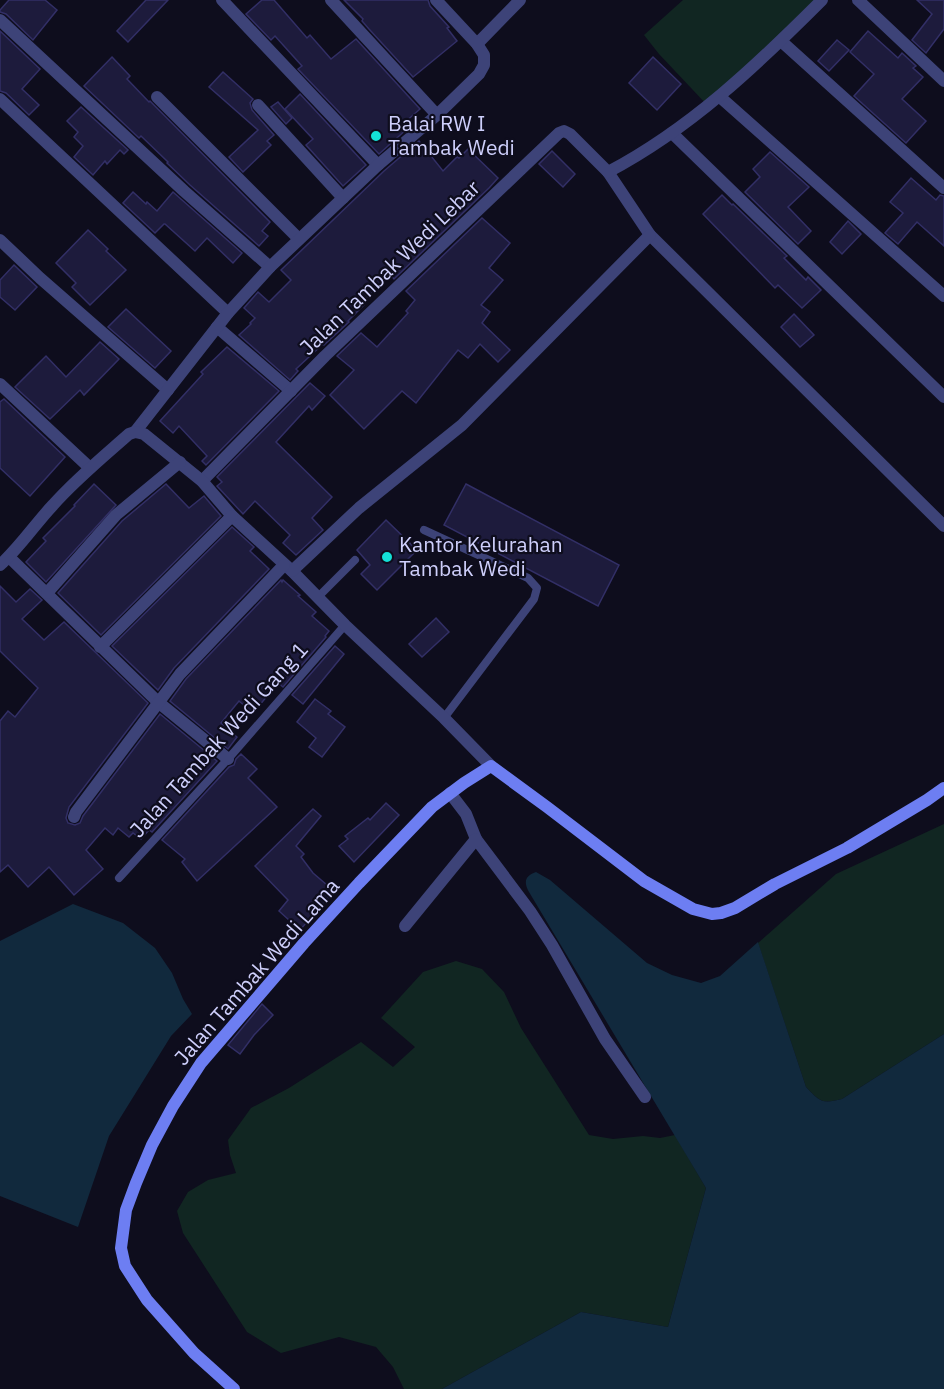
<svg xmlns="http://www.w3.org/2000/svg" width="944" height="1389" font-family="'IBM Plex Sans',sans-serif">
<rect width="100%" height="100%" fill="#0e0d1d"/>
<g fill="#112622">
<polygon points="683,0 822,0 708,106 659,54 644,35"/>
<path d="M944 824V1034L842 1099C822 1104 820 1102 806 1087L758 943 836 874Z"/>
<polygon points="456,961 482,969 504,992 521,1028 589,1135 613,1139 643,1136 660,1138 675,1135 706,1188 668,1327 581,1312 442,1389 404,1389 393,1367 376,1347 339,1337 281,1353 247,1332 183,1233 177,1211 188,1192 208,1180 236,1173 230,1155 228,1140 251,1108 289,1088 361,1042 393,1067 415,1047 381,1018 423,972"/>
</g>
<g fill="#11293d">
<path d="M536 872 550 880 647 963 672 975 701 983 720 976 758 942 806 1087C820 1102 822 1104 842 1099L944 1034V1389H442L581 1312 668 1327 706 1188 529 892C524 883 524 876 536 872Z"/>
<polygon points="73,904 123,923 155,948 172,973 183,999 192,1014 171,1036 109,1136 78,1227 0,1196 0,941"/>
</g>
<g fill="#1d1b3c" stroke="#322f66" stroke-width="1.5">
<polygon points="9,0 45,0 57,10 33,40 6,14 0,12 0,10"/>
<polygon points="146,0 168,0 128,42 117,31"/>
<polygon points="262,0 274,0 307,38 310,35 331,59 356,39 420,109 404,123 408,128 379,154 298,69 302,66 275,36 271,40 246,14"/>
<polygon points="344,0 428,0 430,6 449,27 447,28 457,41 413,77 369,29 362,21 363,19"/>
<polygon points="917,0 944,0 944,29 926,53 912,40 932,14"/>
<polygon points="0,31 40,69 22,89 39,105 29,115 6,93 0,91"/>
<polygon points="868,31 898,58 902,53 916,66 913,68 923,77 902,99 926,121 906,143 854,96 874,74 850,52"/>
<polygon points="837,40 849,50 829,71 818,61"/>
<polygon points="112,57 130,76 127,79 149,102 150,101 270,222 262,231 268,236 259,246 190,185 167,163 168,162 141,136 139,138 84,86"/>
<polygon points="653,57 681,84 657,110 629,83"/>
<polygon points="223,72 253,99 250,103 252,110 274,135 267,141 271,145 243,172 229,157 258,130 209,87"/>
<polygon points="300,94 366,165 343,186 306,145 313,139 285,109"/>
<polygon points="278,102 292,118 286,124 271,107"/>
<polygon points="81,107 128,150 124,154 120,150 107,164 105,161 93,175 74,157 83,146 74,137 78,132 67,121"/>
<polygon points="419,141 443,171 457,157 459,158 468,149 498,178 489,188 394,279 390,274 362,302 364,305 348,321 349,322 324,345 323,344 296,369 298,371 290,380 239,335 251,324 250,323 255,318 244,308 258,292 269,302 291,280 281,270 384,171"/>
<polygon points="552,151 575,174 563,187 539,164"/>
<polygon points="770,152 809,187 788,207 811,231 798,244 745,192 760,177 753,169"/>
<polygon points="911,178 936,200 940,195 944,196 944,246 917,222 898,244 885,233 903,213 890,202"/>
<polygon points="133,192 146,204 147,202 157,211 173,192 242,253 233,263 207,238 195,251 165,224 164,224 155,233 123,203"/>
<polygon points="722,195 732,205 733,204 787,256 784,258 806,280 808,277 821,290 802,308 778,285 775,288 703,214"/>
<polygon points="482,218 510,243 489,268 503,280 481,305 490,312 482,323 510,350 498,362 480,344 468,358 458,350 416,403 402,391 364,429 330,395 354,370 337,356 361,333 377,347 408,313 406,311 415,300 406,291"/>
<polygon points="848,221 861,234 842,254 830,242"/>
<polygon points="88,230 108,249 106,251 126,270 90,305 72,287 76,283 56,263"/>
<polygon points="14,265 37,287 15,310 0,297 0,280"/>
<polygon points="126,309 171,351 155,368 108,327"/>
<polygon points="794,314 814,335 800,347 781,327"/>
<polygon points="100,342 119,359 84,395 80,390 50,419 15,387 46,356 66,377"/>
<polygon points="227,347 279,391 206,465 202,461 207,456 179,426 173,433 160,421 203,374 201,372"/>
<polygon points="310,383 325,396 312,410 309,406 276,442 332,497 312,518 323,530 296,555 283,543 290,535 255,501 243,514 217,486 222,482 217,477"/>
<polygon points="4,399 65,457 30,496 0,468 0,402"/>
<polygon points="94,484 116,505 46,582 26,562 46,541 43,538 75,506 74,505"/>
<polygon points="166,484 189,508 204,496 221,516 101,635 58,593 122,521"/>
<polygon points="466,484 619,565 598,606 444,525"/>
<polygon points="386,520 417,550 377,590 361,574 370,565 357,550"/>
<polygon points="232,527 254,547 250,551 269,569 174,668 158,690 112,646"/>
<polygon points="281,580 282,582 283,580 300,595 298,596 316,612 312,616 329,631 325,636 326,637 283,687 278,683 253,713 239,701 221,723 237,737 228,749 170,701 186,679"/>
<polygon points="0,586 16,602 30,589 42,600 22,619 44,640 64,622 148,703 69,807 66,818 68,823 75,825 80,823 83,816 160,714 217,761 152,832 149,830 141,839 133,833 129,837 118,828 113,835 105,828 86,850 103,869 74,895 49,867 28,887 8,865 0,872 0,721 8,711 15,717 38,688 0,651"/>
<polygon points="436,618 449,632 422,657 409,644"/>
<polygon points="335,646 344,654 303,704 292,695"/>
<polygon points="315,699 331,711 328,714 345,727 322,757 309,747 316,738 297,722"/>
<polygon points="241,754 257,769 248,778 277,807 197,881 182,862 185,859 162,840 229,767 234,765 236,759"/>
<polygon points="386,803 399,815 354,862 339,846 348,839 345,836 368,818 370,820"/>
<polygon points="313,809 321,816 296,846 304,854 301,857 313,873 334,891 300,930 279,911 288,900 255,866"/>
<polygon points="262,1004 273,1015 254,1035 240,1054 228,1045"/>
</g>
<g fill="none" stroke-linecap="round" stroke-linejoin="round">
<g stroke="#3d4378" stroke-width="8">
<polyline points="424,530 528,578 537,588 534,599 444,718"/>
<polyline points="318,597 355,560"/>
<polyline points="119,878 228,759 345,625"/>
</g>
<g stroke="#3d4378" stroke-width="12">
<polyline points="222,0 378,165"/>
<polyline points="331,0 437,115"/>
<polyline points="858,0 944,81"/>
<polyline points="0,20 184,191 270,267"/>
<polyline points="781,41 944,188"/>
<polyline points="477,44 520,0"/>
<polyline points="157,97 299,239"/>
<polyline points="720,97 944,296"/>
<polyline points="0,99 228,313"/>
<polyline points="258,105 343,198"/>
<polyline points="672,133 944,397"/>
<polyline points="608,172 650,235 944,526"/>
<polyline points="0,240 40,278 168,390"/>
<polyline points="217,327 291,391"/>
<polyline points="0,384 90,468"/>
<polyline points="135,432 228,313 270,267 378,165 437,115 479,74 484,65 484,55 477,44 436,0"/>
<path d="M202 481 325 356 559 133 564 131 570 134 608 172C690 129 757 65 822 0"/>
<polyline points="9,557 158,702 228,759"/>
<path d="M0 565C20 547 35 524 53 505 76 479 103 457 129 434L135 432 144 434 202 481 232 516 292 571 345 625 444 718 491 766"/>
<polyline points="292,571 359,508 462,425 650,235"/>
<polyline points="47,593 116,515 180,462"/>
<polyline points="100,647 232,516"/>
<polyline points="450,793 466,814 476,839 530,911 552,945 605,1039 645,1097"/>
<polyline points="74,817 76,812 180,674 284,565"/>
<polyline points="405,926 476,839"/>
</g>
<polyline stroke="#6d7ef2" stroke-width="12" points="234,1389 194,1353 147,1300 125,1266 121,1248 126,1210 136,1183 152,1145 173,1106 201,1063 304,943 359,883 432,807 464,783 491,766 547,807 644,881 693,909 712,914 721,913 735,908 775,884 847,848 927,800 944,788"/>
</g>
<g fill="#14e0d6" stroke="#0e0d1d" stroke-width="2">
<circle cx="376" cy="136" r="6"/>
<circle cx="387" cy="557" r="6"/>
</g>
<g text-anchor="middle" stroke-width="4.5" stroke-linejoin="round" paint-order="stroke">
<g font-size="21" fill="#cecffb" stroke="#0e0d1d" text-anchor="start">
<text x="388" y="131">Balai RW I<tspan x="388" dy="24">Tambak Wedi</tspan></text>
<text x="399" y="552">Kantor Kelurahan<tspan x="399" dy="24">Tambak Wedi</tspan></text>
</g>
<g font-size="21" fill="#cecffb" stroke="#0e0d1d">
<text transform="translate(390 268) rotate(-44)" y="7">Jalan Tambak Wedi Lebar</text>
<text transform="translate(219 740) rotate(-48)" y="7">Jalan Tambak Wedi Gang 1</text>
<text transform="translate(257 972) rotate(-49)" y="7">Jalan Tambak Wedi Lama</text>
</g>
</g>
</svg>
